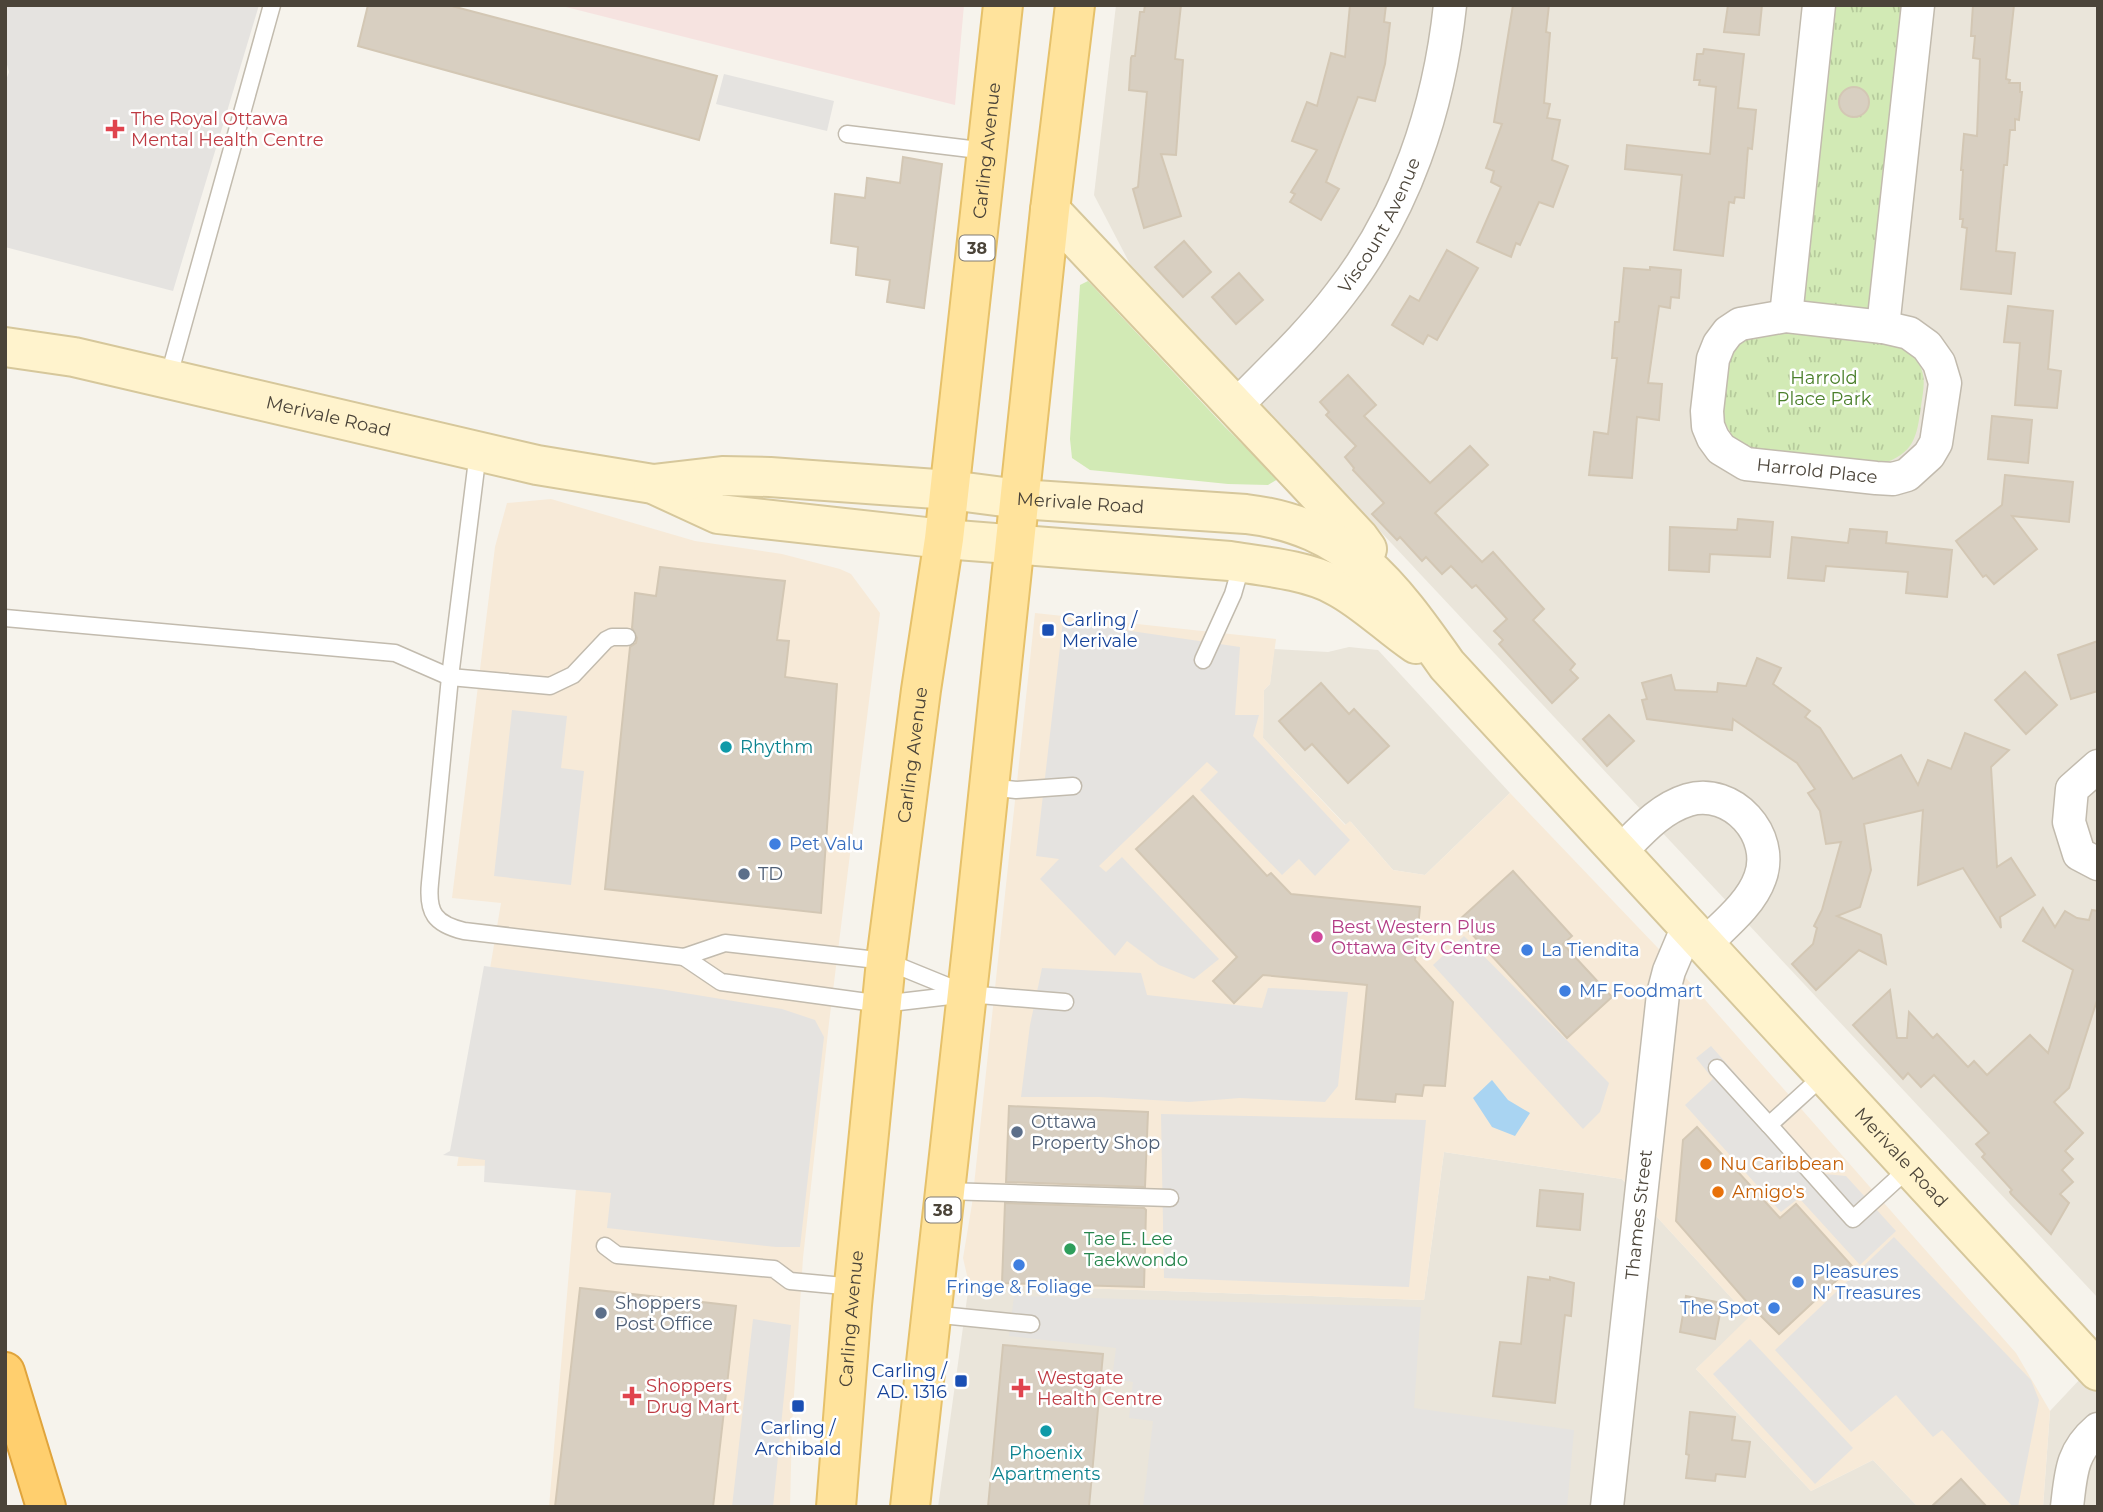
<svg xmlns="http://www.w3.org/2000/svg" width="2103" height="1512" font-family="Montserrat,sans-serif">
<defs>
<pattern id="park-tufts" width="24" height="20" patternUnits="userSpaceOnUse" patternTransform="scale(1.75)"><rect width="24" height="20" fill="#d2eab5"/><path d="M3 7l-1-3M5 7V3M7 7l1-3M15 17l-1-3M17 17v-4M19 17l1-3" fill="none" stroke="#b6ca9c"/></pattern>
</defs>
<rect width="100%" height="100%" fill="#f6f3ec"/>
<g fill="#eae5da">
<polygon points="1116,5 2098,5 2098,1298 1130,264 1094,195"/>
<polygon points="1349,647 1378,650 1510,793 1425,875 1393,870 1351,822 1346,825 1263,738 1264,690 1270,684 1274,649 1328,652"/>
<polygon points="1444,1152 1622,1179 1750,1318 1696,1369 1811,1491 1873,1460 1918,1507 938,1507 969,1284 1424,1300"/>
<polygon points="2098,1360 2098,1507 2043,1507 2050,1411"/>
</g>
<g fill="#f7ead8">
<polygon points="551,499 695,541 782,554 840,569 851,574 880,613 829,1023 803,1258 792,1426 790,1507 549,1507 578,1165 457,1166 501,903 452,898 495,547 507,503"/>
<polygon points="1035,613 1276,639 1270,684 1264,690 1263,738 1345,825 1350,821 1393,870 1425,875 1510,793 1678,969 2016,1353 2050,1411 2043,1507 1918,1507 1873,1460 1811,1491 1696,1369 1749,1317 1622,1179 1444,1152 1424,1300 969,1284 963,1258 972,1204"/>
</g>
<polygon fill="#f6e3e0" points="558,5 964,5 955,105"/>
<polygon fill="#d2eab5" points="1088,281 1225,427 1278,479 1268,485 1228,484 1090,470 1072,458 1070,439 1080,285"/>
<path fill="url(#park-tufts)" d="M1826 5H1907L1895 340C1905 347 1916 355 1921 368 1926 380 1923 392 1921 406 1917 437 1914 454 1881 464L1755 452 1734 439 1723 419 1722 406 1726 362 1740 340 1789 325Z"/>
<g fill="#e5e3e0">
<polygon points="5,5 259,5 173,291 5,247 5,83 9,72 5,57"/>
<polygon points="724,74 834,101 827,131 716,104"/>
<polygon points="1063,621 1240,647 1235,715 1259,715 1253,736 1350,840 1315,876 1299,859 1282,875 1200,790 1218,772 1207,762 1099,866 1106,872 1122,857 1219,959 1194,979 1159,965 1127,941 1115,956 1040,879 1059,859 1036,856"/>
<polygon points="512,710 567,716 561,768 584,771 571,885 494,876"/>
<polygon points="1464,936 1609,1083 1600,1112 1583,1129 1433,965"/>
<polygon points="484,966 660,989 782,1009 815,1020 824,1037 800,1247 776,1247 607,1228 611,1193 484,1182 485,1160 443,1155 450,1151"/>
<polygon points="1042,968 1141,973 1147,995 1262,1008 1268,988 1348,992 1338,1086 1325,1102 1240,1098 1189,1102 1099,1097 1021,1097 1030,1025"/>
<polygon points="1711,1046 1825,1174 1846,1176 1896,1231 1860,1265 1799,1198 1781,1212 1685,1105 1713,1079 1696,1058"/>
<polygon points="1161,1114 1426,1120 1409,1287 1164,1278"/>
<polygon points="1894,1237 2031,1380 2039,1400 2018,1507 2013,1507 1942,1430 1933,1437 1896,1395 1851,1432 1775,1350"/>
<polygon points="1014,1296 1421,1307 1414,1408 1574,1430 1567,1507 1143,1507 1153,1421 1129,1418 1133,1382 1112,1379 1116,1348 1009,1336"/>
<polygon points="753,1319 791,1325 773,1507 732,1507"/>
<polygon points="1750,1339 1853,1448 1815,1484 1713,1374"/>
</g>
<polygon fill="#a9d4f2" points="1492,1080 1508,1100 1530,1113 1515,1136 1492,1127 1473,1098"/>
<g fill="#d8cfc1" stroke="#d3c7b4" stroke-width="2">
<polygon points="368,5 448,5 717,76 699,140 358,46"/>
<polygon points="1145,5 1181,5 1175,59 1183,60 1176,155 1161,154 1181,216 1144,228 1133,189 1138,187 1147,92 1129,90 1131,58 1132,56 1135,56 1140,12 1144,12"/>
<polygon points="1350,5 1386,5 1384,22 1390,23 1385,64 1375,101 1358,97 1326,182 1339,189 1321,220 1290,202 1295,194 1291,192 1317,150 1292,141 1307,102 1317,106 1331,53 1345,57"/>
<polygon points="1513,5 1549,5 1546,32 1550,33 1544,103 1550,104 1547,118 1560,120 1552,160 1568,166 1553,207 1539,202 1520,245 1516,243 1511,257 1477,242 1501,187 1491,182 1494,171 1486,168 1502,124 1494,122"/>
<polygon points="1728,5 1762,5 1759,35 1724,32"/>
<polygon points="1973,5 2014,5 2006,79 2010,80 2009,83 2020,83 2020,92 2022,92 2019,120 2015,119 2015,130 2010,130 2007,165 2004,165 1996,251 2015,253 2011,294 1961,289 1967,228 1962,227 1963,219 1960,219 1963,170 1961,170 1964,134 1977,136 1980,59 1973,58 1975,36 1971,36"/>
<polygon points="1704,49 1744,54 1738,108 1756,110 1752,149 1748,148 1744,198 1735,197 1734,203 1729,202 1723,256 1674,250 1682,175 1625,169 1627,145 1710,154 1716,87 1699,85 1700,80 1694,80 1697,54 1703,54"/>
<circle cx="1854" cy="102" r="15"/>
<polygon points="903,157 942,164 924,308 887,302 890,280 856,275 858,247 831,243 835,194 865,198 867,178 900,183"/>
<polygon points="1184,241 1211,272 1183,297 1155,267"/>
<polygon points="1447,250 1478,268 1437,340 1428,335 1423,344 1392,325 1410,296 1419,301"/>
<polygon points="1650,267 1681,270 1679,298 1671,297 1670,308 1659,306 1648,383 1662,384 1659,420 1637,417 1632,478 1589,475 1594,432 1608,434 1617,358 1612,358 1615,322 1619,322 1624,268 1650,270"/>
<polygon points="1239,273 1263,300 1236,324 1212,297"/>
<polygon points="2008,306 2053,311 2048,369 2061,371 2057,408 2015,405 2020,343 2004,342"/>
<polygon points="1348,375 1376,405 1364,416 1430,483 1470,446 1488,465 1435,513 1482,562 1493,552 1544,609 1533,620 1575,664 1570,670 1578,678 1552,703 1499,644 1503,640 1494,631 1507,619 1476,585 1472,588 1451,566 1442,574 1426,557 1422,561 1400,537 1397,540 1372,514 1384,503 1353,470 1354,468 1345,457 1356,446 1326,415 1329,412 1320,402"/>
<polygon points="1992,416 2032,420 2028,463 1988,459"/>
<polygon points="2005,475 2073,482 2069,522 2012,516 2037,549 1994,584 1986,575 1983,577 1956,541 2002,505"/>
<polygon points="1738,519 1773,522 1770,557 1710,554 1709,572 1669,570 1670,527 1737,530"/>
<polygon points="1850,529 1887,532 1886,543 1952,550 1947,597 1906,593 1908,572 1826,566 1824,581 1788,578 1792,537 1848,543"/>
<polygon points="660,567 785,581 777,640 789,641 785,677 837,684 821,913 605,889 630,647 636,643 637,638 632,628 635,593 656,596"/>
<polygon points="2098,641 2098,691 2071,699 2058,655"/>
<polygon points="1757,658 1781,668 1773,684 1810,711 1805,717 1820,728 1853,779 1901,755 1918,785 1928,760 1951,769 1965,733 2009,750 1991,767 1997,867 2011,858 2035,895 2000,917 2001,928 1963,868 1918,885 1923,810 1864,824 1871,870 1860,907 1837,916 1881,935 1886,964 1859,950 1816,990 1792,964 1813,944 1817,928 1814,926 1822,910 1841,842 1826,844 1820,811 1808,793 1815,789 1797,763 1733,719 1732,730 1647,719 1642,700 1647,699 1642,683 1671,675 1675,690 1717,692 1718,683 1746,686"/>
<polygon points="2025,672 2057,705 2026,734 1995,700"/>
<polygon points="1321,683 1349,714 1354,709 1389,746 1348,783 1312,744 1305,750 1279,721"/>
<polygon points="1609,715 1634,741 1607,766 1583,739"/>
<polygon points="1193,796 1267,876 1271,873 1291,894 1420,907 1415,960 1453,1002 1445,1086 1424,1085 1422,1096 1396,1094 1395,1102 1356,1099 1367,985 1263,975 1234,1003 1213,981 1237,957 1136,849"/>
<polygon points="1513,871 1572,936 1563,944 1612,997 1567,1038 1459,920"/>
<polygon points="2043,908 2055,927 2065,911 2077,918 2089,920 2092,910 2098,911 2098,997 2069,1088 2054,1102 2083,1133 2065,1151 2073,1159 2062,1170 2073,1182 2060,1194 2069,1203 2051,1234 2011,1194 2010,1192 2012,1190 1982,1157 1985,1154 1976,1144 1989,1133 1934,1075 1921,1087 1908,1073 1903,1079 1853,1025 1890,990 1897,1038 1907,1038 1909,1012 1933,1038 1937,1034 1968,1067 1974,1061 1987,1075 2030,1035 2048,1053 2073,970 2023,941"/>
<polygon points="1009,1106 1148,1112 1145,1187 1006,1182"/>
<polygon points="1697,1127 1780,1218 1796,1204 1852,1266 1779,1334 1746,1301 1676,1221 1683,1140"/>
<polygon points="1540,1190 1583,1194 1580,1230 1537,1226"/>
<polygon points="1005,1203 1144,1208 1146,1210 1144,1287 1002,1283"/>
<polygon points="1528,1277 1550,1280 1550,1277 1574,1283 1571,1316 1565,1315 1555,1403 1493,1396 1500,1342 1521,1344"/>
<polygon points="580,1288 736,1306 713,1507 555,1507"/>
<polygon points="1686,1296 1722,1303 1715,1339 1680,1332"/>
<polygon points="1003,1345 1103,1354 1089,1507 988,1507"/>
<polygon points="1690,1412 1735,1417 1732,1440 1750,1442 1745,1477 1716,1474 1715,1481 1686,1478 1689,1455 1686,1454"/>
<polygon points="1961,1479 1987,1507 1931,1507"/>
</g>
<g fill="none" stroke-linecap="round" stroke-linejoin="round">
<g stroke="#c2bbae" stroke-width="19">
<g id="service">
<polyline points="847,134 987,151"/>
<polyline points="168,379 272,5"/>
<path d="M478 452 450 677 430 883C427 913 435 924 464 931L684 957 725 943 886 961 967 994"/>
<polyline points="5,618 395,653 450,677 550,686 573,675 606,640 612,637 627,637"/>
<polyline points="1203,660 1233,594 1242,563"/>
<polyline points="989,787 1016,790 1073,786"/>
<polyline points="684,957 721,982 882,1004 967,994 1065,1002"/>
<polyline points="1717,1068 1769,1125"/>
<polyline points="1825,1074 1769,1125 1853,1219 1910,1167"/>
<polyline points="945,1191 1170,1198"/>
<polyline points="605,1246 617,1255 774,1269 790,1281 854,1287"/>
<polyline points="931,1314 1031,1324"/>
</g>
</g>
<g stroke="#c2bbae" stroke-width="35">
<g id="minor">
<polygon points="1786,316 1883,327 1909,333 1927,346 1939,363 1945,383 1936,443 1929,455 1907,475 1893,479 1876,478 1746,464 1721,449 1713,438 1708,426 1707,411 1713,359 1719,344 1728,332 1740,324"/>
<polyline points="1786,316 1819,5"/>
<polyline points="1883,327 1918,5"/>
<path id="s1" d="M1235 407C1271 370 1309 335 1340 294 1405 211 1439 109 1450 5"/>
<polyline points="2098,766 2072,789 2069,822 2079,854 2098,864"/>
<path d="M1620 852C1640 832 1659 809 1688 800 1732 787 1776 835 1760 878 1751 904 1724 925 1705 944"/>
<path id="s2" d="M1607 1507 1663 994 1669 971 1688 926"/>
<path d="M2067 1507C2071 1473 2071 1452 2098 1429"/>
</g>
</g>
<g stroke="#d6c79b" stroke-width="42">
<g id="secondary">
<polyline points="1050,210 1304,479 1359,538 1367,549"/>
<path id="s3" d="M5 347 74 357 537 465 653 484 718 514 944 539 1230 561C1262 566 1307 570 1336 586 1365 601 1389 626 1416 644"/>
<path id="s4" d="M653 484 722 476 770 477 950 490 1019 499 1246 514C1349 526 1391 586 1447 665L2098 1371"/>
</g>
</g>
<g stroke="#e6c16a" stroke-width="42">
<g id="primary">
<path id="s5" d="M836 1507 852 1305 886 961 921 690 944 539 1003 5"/>
<polyline points="910,1507 972,948 1050,210 1075,5"/>
</g>
</g>
<g stroke="#e0a43c" stroke-width="42">
<polyline id="motorway" points="5,1372 46,1507"/>
</g>
<use href="#service" stroke="#fff" stroke-width="16"/>
<use href="#minor" stroke="#fff" stroke-width="32"/>
<use href="#secondary" stroke="#fff3cd" stroke-width="38"/>
<use href="#primary" stroke="#ffe39c" stroke-width="38"/>
<use href="#motorway" stroke="#ffcf6e" stroke-width="38"/>
</g>
<g fill="#e0444e" stroke="#fff" stroke-width="2.5">
<path d="M111.5 118.5h7v7h7v7h-7v7h-7v-7h-7v-7h7z"/>
<path d="M1017.5 1377.5h7v7h7v7h-7v7h-7v-7h-7v-7h7z"/>
<path d="M628.5 1385.5h7v7h7v7h-7v7h-7v-7h-7v-7h7z"/>
</g>
<g fill="#1a4fb4" stroke="#fff" stroke-width="2.5">
<rect x="1041" y="623" width="14" height="14" rx="3.5"/>
<rect x="954" y="1374" width="14" height="14" rx="3.5"/>
<rect x="791" y="1399" width="14" height="14" rx="3.5"/>
</g>
<g fill="#0f9aa8" stroke="#fff" stroke-width="2.5">
<circle cx="726" cy="747" r="7"/>
<circle cx="1046" cy="1431" r="7"/>
</g>
<g fill="#3f7fe0" stroke="#fff" stroke-width="2.5">
<circle cx="775" cy="844" r="7"/>
<circle cx="1527" cy="950" r="7"/>
<circle cx="1565" cy="991" r="7"/>
<circle cx="1019" cy="1265" r="7"/>
<circle cx="1798" cy="1282" r="7"/>
<circle cx="1774" cy="1308" r="7"/>
</g>
<g fill="#5c6f8a" stroke="#fff" stroke-width="2.5">
<circle cx="744" cy="874" r="7"/>
<circle cx="1017" cy="1132" r="7"/>
<circle cx="601" cy="1313" r="7"/>
</g>
<circle fill="#d1479c" stroke="#fff" stroke-width="2.5" cx="1317" cy="937" r="7"/>
<g fill="#e8710a" stroke="#fff" stroke-width="2.5">
<circle cx="1706" cy="1164" r="7"/>
<circle cx="1718" cy="1192" r="7"/>
</g>
<circle fill="#2e9e5b" stroke="#fff" stroke-width="2.5" cx="1070" cy="1249" r="7"/>
<g text-anchor="middle" stroke-width="5" stroke-linejoin="round" paint-order="stroke">
<g fill="#fff" stroke="#817c74" stroke-width="2">
<rect x="959.5" y="235.5" width="35" height="25" rx="5"/>
<rect x="925.5" y="1197.5" width="35" height="25" rx="5"/>
</g>
<g font-size="16" font-weight="bold" fill="#4b4439">
<text x="977" y="254">38</text>
<text x="943" y="1216">38</text>
</g>
<g font-size="18" fill="#be3a42" stroke="#fff" text-anchor="start">
<text x="131" y="125">The Royal Ottawa<tspan x="131" dy="21">Mental Health Centre</tspan></text>
<text x="1037" y="1384">Westgate<tspan x="1037" dy="21">Health Centre</tspan></text>
<text x="646" y="1392">Shoppers<tspan x="646" dy="21">Drug Mart</tspan></text>
</g>
<g font-size="18" fill="#4b4439" stroke="#fff">
<text dy="6" stroke="none"><textPath href="#s5" startOffset="1365">Carling Avenue</textPath></text>
<text dy="6" stroke="none"><textPath href="#s1" startOffset="234">Viscount Avenue</textPath></text>
<text dy="6" stroke="none"><textPath href="#s3" startOffset="331">Merivale Road</textPath></text>
<text transform="translate(1817 471) rotate(6)" y="6">Harrold Place</text>
<text dy="6" stroke="none"><textPath href="#s4" startOffset="429">Merivale Road</textPath></text>
<text dy="6" stroke="none"><textPath href="#s5" startOffset="756">Carling Avenue</textPath></text>
<text dy="6" stroke="none"><textPath href="#s4" startOffset="1526">Merivale Road</textPath></text>
<text dy="6" stroke="none"><textPath href="#s2" startOffset="294">Thames Street</textPath></text>
<text dy="6" stroke="none"><textPath href="#s5" startOffset="189">Carling Avenue</textPath></text>
</g>
<g font-size="18" fill="#4a7f2a" stroke="#fff">
<text x="1824" y="384">Harrold<tspan x="1824" dy="21">Place Park</tspan></text>
</g>
<g font-size="18" fill="#164399" stroke="#fff" text-anchor="start">
<text x="1062" y="626">Carling /<tspan x="1062" dy="21">Merivale</tspan></text>
<text x="947" y="1377" text-anchor="end">Carling /<tspan x="947" dy="21">AD. 1316</tspan></text>
<text x="798" y="1434" text-anchor="middle">Carling /<tspan x="798" dy="21">Archibald</tspan></text>
</g>
<g font-size="18" fill="#0d838f" stroke="#fff" text-anchor="start">
<text x="740" y="753">Rhythm</text>
<text x="1046" y="1459" text-anchor="middle">Phoenix<tspan x="1046" dy="21">Apartments</tspan></text>
</g>
<g font-size="18" fill="#366cbe" stroke="#fff" text-anchor="start">
<text x="789" y="850">Pet Valu</text>
<text x="1541" y="956">La Tiendita</text>
<text x="1579" y="997">MF Foodmart</text>
<text x="1812" y="1278">Pleasures<tspan x="1812" dy="21">N' Treasures</tspan></text>
<text x="1019" y="1293" text-anchor="middle">Fringe &amp; Foliage</text>
<text x="1760" y="1314" text-anchor="end">The Spot</text>
</g>
<g font-size="18" fill="#4e5e75" stroke="#fff" text-anchor="start">
<text x="758" y="880">TD</text>
<text x="1031" y="1128">Ottawa<tspan x="1031" dy="21">Property Shop</tspan></text>
<text x="615" y="1309">Shoppers<tspan x="615" dy="21">Post Office</tspan></text>
</g>
<g font-size="18" fill="#b23c85" stroke="#fff" text-anchor="start">
<text x="1331" y="933">Best Western Plus<tspan x="1331" dy="21">Ottawa City Centre</tspan></text>
</g>
<g font-size="18" fill="#c56008" stroke="#fff" text-anchor="start">
<text x="1720" y="1170">Nu Caribbean</text>
<text x="1732" y="1198">Amigo's</text>
</g>
<g font-size="18" fill="#27864d" stroke="#fff" text-anchor="start">
<text x="1084" y="1245">Tae E. Lee<tspan x="1084" dy="21">Taekwondo</tspan></text>
</g>
</g>
<rect width="2103" height="1512" fill="none" stroke="#4b4439" stroke-width="14"/>
</svg>
